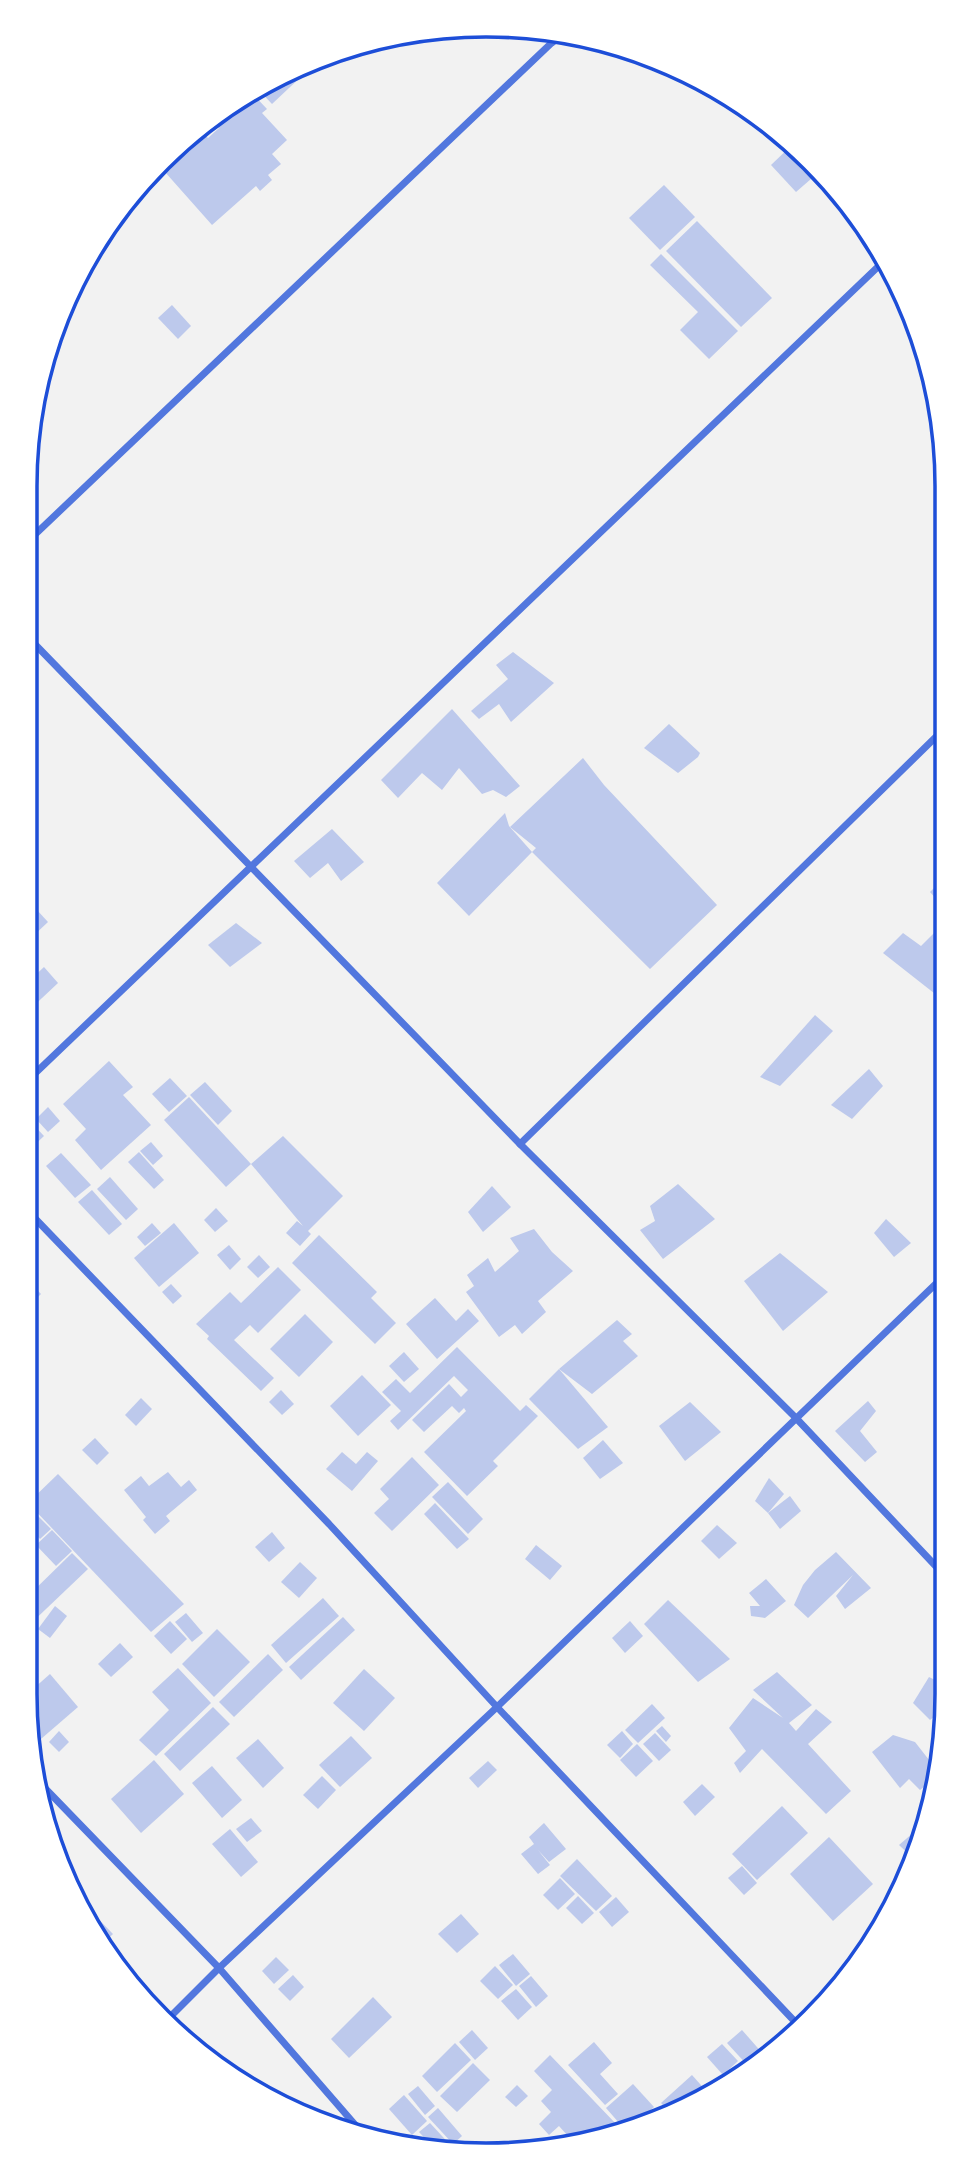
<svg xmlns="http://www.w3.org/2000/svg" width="972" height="2180" font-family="'Open Sans',sans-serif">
<rect width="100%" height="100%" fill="#f2f2f2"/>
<g fill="#bdc9ec">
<polygon points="298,65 305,73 272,104 257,88"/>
<polygon points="250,91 267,109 262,113 287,140 272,154 281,164 268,175 272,180 260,191 256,186 212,225 157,163 198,128 208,138 219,128 210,118 229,103"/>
<polygon points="792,145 819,172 796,192 771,165"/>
<polygon points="664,185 695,217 660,250 629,218"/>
<polygon points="697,221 772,298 741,327 666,251"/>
<polygon points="661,254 738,331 709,359 680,330 698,312 650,265"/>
<polygon points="172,305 191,326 178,339 158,318"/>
<polygon points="513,652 554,683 511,722 499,704 479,719 471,711 508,679 496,665"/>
<polygon points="452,709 520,786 506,797 493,790 482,794 459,768 442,790 422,773 398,798 381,780"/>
<polygon points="669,724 700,753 698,757 678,773 644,748"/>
<polygon points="583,758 604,785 717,905 650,969 532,852 536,848 510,827"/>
<polygon points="505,813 509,826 532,852 469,916 437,883"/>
<polygon points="332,829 364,862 341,881 328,863 310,878 294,861"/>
<polygon points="25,831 37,846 25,857"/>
<polygon points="941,881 945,885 945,909 930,892"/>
<polygon points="25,897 48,922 31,938 25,930"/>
<polygon points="945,922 945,990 939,997 883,953 903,933 921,946"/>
<polygon points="236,923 262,943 230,967 208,945"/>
<polygon points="44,967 58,983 25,1014 25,985"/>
<polygon points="815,1015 833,1031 780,1086 760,1077"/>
<polygon points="109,1061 133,1087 123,1095 151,1125 101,1170 75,1140 86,1129 63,1104"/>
<polygon points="869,1069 883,1086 852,1119 831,1105"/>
<polygon points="170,1078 187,1096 169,1112 152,1094"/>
<polygon points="205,1082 232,1111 218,1125 190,1095"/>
<polygon points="189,1097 251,1164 226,1187 164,1120"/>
<polygon points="48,1107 60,1121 48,1132 36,1119"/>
<polygon points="27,1118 44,1136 28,1151 25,1147 25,1121"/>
<polygon points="946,1129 946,1145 940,1136"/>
<polygon points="283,1136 343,1196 308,1231 311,1234 300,1246 286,1233 297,1221 303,1226 251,1164"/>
<polygon points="151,1142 163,1156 153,1165 140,1151"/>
<polygon points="139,1152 164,1180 154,1189 128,1162"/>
<polygon points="61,1153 91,1185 75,1198 46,1166"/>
<polygon points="110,1177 138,1209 126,1220 97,1189"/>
<polygon points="678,1184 715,1219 663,1259 640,1230 655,1221 650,1206"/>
<polygon points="492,1186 511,1207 483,1232 468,1212"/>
<polygon points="92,1190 122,1224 109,1235 78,1202"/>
<polygon points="216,1208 228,1221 215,1232 204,1220"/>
<polygon points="886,1219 911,1243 894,1257 874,1233"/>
<polygon points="152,1223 161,1233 145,1246 137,1237"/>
<polygon points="174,1223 199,1253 159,1287 134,1258"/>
<polygon points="534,1229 552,1252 573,1271 538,1301 546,1312 522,1334 515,1325 499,1337 466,1292 474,1286 467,1275 488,1258 495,1272 519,1251 510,1238"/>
<polygon points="319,1235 377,1292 371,1298 396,1323 375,1344 292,1263"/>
<polygon points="229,1245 241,1259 230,1270 217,1255"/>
<polygon points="780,1253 828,1292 783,1331 744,1281"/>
<polygon points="259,1255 270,1267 258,1278 247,1267"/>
<polygon points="278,1267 301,1290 258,1333 250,1325 234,1340 274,1378 261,1391 207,1339 209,1336 196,1324 230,1292 241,1303"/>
<polygon points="25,1277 41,1294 25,1310"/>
<polygon points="171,1284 182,1296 173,1304 162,1292"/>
<polygon points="435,1298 456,1321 468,1309 479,1321 437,1359 406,1324"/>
<polygon points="305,1314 333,1342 299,1377 270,1349"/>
<polygon points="617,1320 632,1334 623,1341 638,1356 592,1394 559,1369"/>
<polygon points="457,1347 520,1411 526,1405 538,1416 493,1461 498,1466 467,1496 424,1452 466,1411 464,1408 459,1413 452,1406 424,1432 412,1420 449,1384 461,1397 468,1390 454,1376 398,1430 390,1421 401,1411 382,1392 396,1379 410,1393"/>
<polygon points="404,1352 419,1369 404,1382 389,1366"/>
<polygon points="559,1369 608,1427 578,1449 529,1399"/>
<polygon points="362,1375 391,1405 358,1436 330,1406"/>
<polygon points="281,1390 294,1404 282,1415 269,1402"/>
<polygon points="141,1398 152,1409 136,1426 125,1415"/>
<polygon points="868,1401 876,1411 860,1431 877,1452 865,1462 835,1431"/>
<polygon points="690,1402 721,1432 685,1461 659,1426"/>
<polygon points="95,1438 109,1453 97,1465 82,1450"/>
<polygon points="603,1440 623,1463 600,1479 583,1458"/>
<polygon points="342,1452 356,1464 367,1452 378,1461 352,1491 326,1469"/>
<polygon points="412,1457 439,1485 392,1531 374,1513 389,1499 380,1489"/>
<polygon points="168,1472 181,1487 189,1480 197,1490 166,1516 170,1521 155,1534 143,1520 146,1517 124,1490 141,1476 149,1486"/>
<polygon points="58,1474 184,1604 151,1632 28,1503"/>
<polygon points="769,1478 784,1494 768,1513 755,1501"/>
<polygon points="448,1482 483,1519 468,1534 432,1497"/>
<polygon points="790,1496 801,1511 780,1529 768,1513"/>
<polygon points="435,1503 469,1539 457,1549 424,1514"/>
<polygon points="29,1507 51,1529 40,1539 25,1523 25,1511"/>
<polygon points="717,1525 737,1543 719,1559 701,1541"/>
<polygon points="52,1530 72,1551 56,1566 36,1545"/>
<polygon points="272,1532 285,1548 269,1562 255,1547"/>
<polygon points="536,1545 562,1566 550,1580 525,1559"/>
<polygon points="836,1552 871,1588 845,1609 836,1596 853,1575 808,1618 794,1605 803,1585 815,1570"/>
<polygon points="72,1553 88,1569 25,1629 25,1599"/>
<polygon points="300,1562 317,1578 299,1598 281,1582"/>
<polygon points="766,1579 786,1601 765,1618 751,1616 750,1606 760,1606 749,1593"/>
<polygon points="323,1598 339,1616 286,1663 271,1645"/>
<polygon points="668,1600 730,1659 698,1682 644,1624"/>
<polygon points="55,1606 67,1616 50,1638 38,1629"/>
<polygon points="186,1613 203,1633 192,1642 175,1622"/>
<polygon points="343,1617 355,1630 301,1680 289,1667"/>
<polygon points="170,1621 187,1639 171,1654 154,1636"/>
<polygon points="630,1621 643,1636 625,1653 612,1638"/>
<polygon points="217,1629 250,1662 214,1697 182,1664"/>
<polygon points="120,1643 133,1657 111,1677 98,1664"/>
<polygon points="268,1654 283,1670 234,1717 219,1702"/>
<polygon points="178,1668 211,1703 156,1756 139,1740 169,1710 152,1692"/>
<polygon points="364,1669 395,1698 364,1731 333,1703"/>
<polygon points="777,1672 812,1705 789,1723 796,1731 816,1709 832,1722 808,1744 851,1791 826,1814 762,1749 740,1773 734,1763 746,1751 729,1728 753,1698 783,1718 753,1690"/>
<polygon points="50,1674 78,1707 34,1745 25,1696"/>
<polygon points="929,1677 947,1686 946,1707 930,1720 913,1703"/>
<polygon points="652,1704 665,1718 638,1743 625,1730"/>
<polygon points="213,1707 230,1724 180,1771 164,1754"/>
<polygon points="662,1726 671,1736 666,1742 656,1731"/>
<polygon points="59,1731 69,1742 59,1752 49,1742"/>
<polygon points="622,1731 633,1744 620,1758 607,1745"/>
<polygon points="655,1733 671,1750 659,1761 643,1744"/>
<polygon points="893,1735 915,1742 940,1774 920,1790 909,1779 900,1788 872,1752"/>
<polygon points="351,1736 372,1758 340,1787 319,1765"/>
<polygon points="258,1739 284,1768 263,1788 236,1758"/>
<polygon points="637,1744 653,1761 636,1777 620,1760"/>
<polygon points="154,1760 184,1794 141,1833 111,1799"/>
<polygon points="488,1761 497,1770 478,1788 469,1778"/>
<polygon points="212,1766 242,1800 222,1818 192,1783"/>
<polygon points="322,1776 336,1790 318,1809 303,1795"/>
<polygon points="702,1784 715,1797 695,1816 683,1802"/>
<polygon points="782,1806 808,1833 757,1880 732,1854"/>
<polygon points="251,1818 262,1831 247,1842 236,1829"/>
<polygon points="544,1823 566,1849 549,1862 538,1850 550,1865 538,1874 521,1854 534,1844 529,1837"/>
<polygon points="920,1827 925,1828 915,1860 899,1845"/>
<polygon points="230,1829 258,1862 241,1877 212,1844"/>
<polygon points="829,1837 873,1884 833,1921 790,1874"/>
<polygon points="577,1859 612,1896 596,1911 560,1876"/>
<polygon points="742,1866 757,1883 744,1895 728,1878"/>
<polygon points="914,1866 913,1870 896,1897 889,1889"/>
<polygon points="560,1878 575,1894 558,1910 543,1895"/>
<polygon points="72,1892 113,1934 101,1945 86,1924"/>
<polygon points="578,1896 594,1913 582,1924 566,1908"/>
<polygon points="616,1897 629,1912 612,1927 599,1912"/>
<polygon points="461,1914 479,1934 457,1953 438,1934"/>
<polygon points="513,1954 530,1974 516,1986 499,1965"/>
<polygon points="276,1957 289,1970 274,1984 262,1971"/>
<polygon points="495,1966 513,1985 498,1999 480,1981"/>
<polygon points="293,1975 304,1987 290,2001 278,1989"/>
<polygon points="531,1976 548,1996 536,2007 519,1986"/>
<polygon points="516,1989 532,2007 518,2020 501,2001"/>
<polygon points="373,1997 392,2017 349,2058 331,2039"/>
<polygon points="472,2030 488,2048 475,2060 459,2042"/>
<polygon points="742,2030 764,2055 749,2067 727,2043"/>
<polygon points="594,2042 612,2063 600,2074 618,2094 605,2105 568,2065"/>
<polygon points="455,2043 471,2060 437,2092 422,2076"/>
<polygon points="722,2044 738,2061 723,2075 707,2057"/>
<polygon points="550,2055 617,2125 609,2137 576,2145 559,2126 549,2135 539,2124 551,2112 541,2101 552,2090 534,2071"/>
<polygon points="473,2063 490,2080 457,2112 440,2096"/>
<polygon points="692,2075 708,2093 697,2103 671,2114 661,2103"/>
<polygon points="633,2084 654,2107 627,2132 606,2108"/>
<polygon points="517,2085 528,2096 516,2107 505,2097"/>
<polygon points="418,2086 435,2106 425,2115 408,2094"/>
<polygon points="404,2095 427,2121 412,2135 389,2109"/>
<polygon points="438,2108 462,2136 453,2144 428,2117"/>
<polygon points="654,2109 662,2118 651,2123 646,2118"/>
<polygon points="644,2119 649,2124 630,2132"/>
<polygon points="430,2123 454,2149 434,2148 419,2132"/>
<polygon points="550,2143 555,2150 540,2151"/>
</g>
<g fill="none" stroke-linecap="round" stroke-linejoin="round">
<g stroke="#5277de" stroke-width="7">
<polyline points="543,30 553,42"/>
<polyline points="25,544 563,32"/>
<polyline points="25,634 520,1144 795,1417 947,1578"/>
<polyline points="25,1083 884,261"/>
<polyline points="520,1144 944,729"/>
<polyline points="25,1208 329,1524 497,1707 799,2026"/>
<polyline points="39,1782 219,1968 364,2135"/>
<polyline points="166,2021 219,1968 497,1707 946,1274"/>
</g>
</g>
<path d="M0 0H972V2180H0ZM486 37H486A449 449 0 0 1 935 486V1694A449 449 0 0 1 486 2143H486A449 449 0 0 1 37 1694V486A449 449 0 0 1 486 37Z" fill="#fff" fill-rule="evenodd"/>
<path fill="none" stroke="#1d4ed8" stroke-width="3.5" d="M486 37H486A449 449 0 0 1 935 486V1694A449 449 0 0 1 486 2143H486A449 449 0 0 1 37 1694V486A449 449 0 0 1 486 37Z"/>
</svg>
